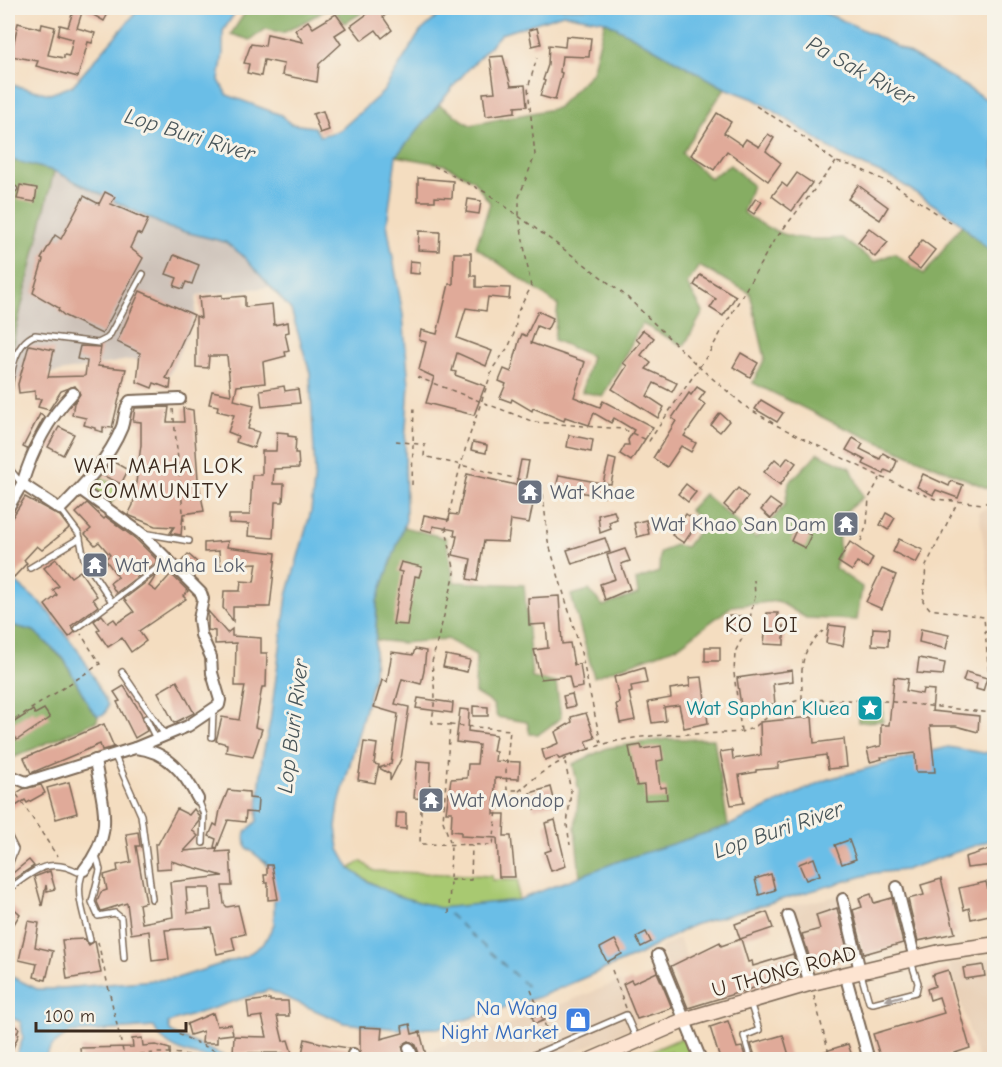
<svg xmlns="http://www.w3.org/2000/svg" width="1002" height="1067" font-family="'Comic Neue',sans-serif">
<rect width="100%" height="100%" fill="#f7f3e8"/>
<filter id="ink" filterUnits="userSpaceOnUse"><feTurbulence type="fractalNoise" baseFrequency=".0167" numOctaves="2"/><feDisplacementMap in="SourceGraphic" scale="12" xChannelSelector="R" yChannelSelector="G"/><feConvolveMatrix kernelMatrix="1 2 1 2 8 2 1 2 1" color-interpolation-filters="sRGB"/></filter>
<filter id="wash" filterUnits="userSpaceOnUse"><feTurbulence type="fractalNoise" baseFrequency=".008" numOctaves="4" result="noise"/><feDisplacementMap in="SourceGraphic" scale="24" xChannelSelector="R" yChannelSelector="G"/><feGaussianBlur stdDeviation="1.35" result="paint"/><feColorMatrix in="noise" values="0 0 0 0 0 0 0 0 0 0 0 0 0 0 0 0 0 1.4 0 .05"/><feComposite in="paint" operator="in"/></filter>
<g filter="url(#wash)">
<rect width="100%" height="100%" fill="#f4ddc0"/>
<g fill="#e8cfb5">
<polygon points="994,505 994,723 991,663 994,614 979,512"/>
<polygon points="846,894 857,938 932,920 938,905 951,902 957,935 904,946 684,1011 660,948 679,938 695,981 753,959 755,964 796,950 783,908"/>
<polygon points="994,958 994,1059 978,1059 949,964"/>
<polygon points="620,981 639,1025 558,1059 429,1059 426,1051 531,1016"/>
<polygon points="164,1052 189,1052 209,1059 90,1060"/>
</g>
<polygon fill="#cdc2b9" points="54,171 169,228 225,242 242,255 271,287 197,295 195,316 169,375 134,359 8,381 8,363"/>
<g fill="#a8c971" stroke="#727a48" stroke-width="1.5">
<polygon points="98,475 122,489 109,506 86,491"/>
<path d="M361 861 374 871 492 876V880H518V900C495 903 462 910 439 908 407 904 376 887 350 869Z"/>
<polygon points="686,1036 696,1059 674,1059 670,1051 649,1059 631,1060"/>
</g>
<g fill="#86ad63" stroke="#606c40" stroke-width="1.5">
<polygon points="248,8 330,8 283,33 266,29 250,40 231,34"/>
<polygon points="332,8 358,8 362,13 345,23"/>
<path d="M605 21 725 88 682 153 710 178 730 165 752 185 743 212C777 237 800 242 842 238L874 262 894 253 924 274C939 259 947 240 962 225L994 255V491L836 424 753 383 765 358 750 293 699 266 687 284 703 312 684 346 642 324 603 396 582 392 591 356 554 340 558 305 476 247 490 203 473 180 445 165 396 156 438 104 470 125 557 108 592 72Z"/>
<polygon points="8,159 54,171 8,363"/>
<polygon points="818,453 851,468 863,497 838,518 839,552 835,568 862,587 857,620 806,618 778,601 732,606 679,646 594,677 571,595 589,590 603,606 638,594 636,580 659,572 660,553 674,545 686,547 704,523 689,510 704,494 756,538 785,505 789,483"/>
<polygon points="403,527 446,538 454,582 524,585 532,678 556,683 561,718 539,734 530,734 527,722 497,717 493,704 475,693 476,655 447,639 402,643 376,640 377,601"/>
<polygon points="8,619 15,626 34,631 64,660 91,709 98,716 97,721 8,760"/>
<polygon points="857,704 883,704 883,721 858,722"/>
<polygon points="667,739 714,739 728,826 580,876 575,828 579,791 573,764 607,748"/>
</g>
<g fill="#6bbee7" stroke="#537482" stroke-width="1.5">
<path d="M140 8H238L223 31V54L219 80 227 95 281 115 291 124 314 127 320 136 339 131 383 92 420 32 447 8H812C877 32 936 68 994 104V255L957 220 896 180 842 156 779 114 754 99 725 88 605 21 563 14 501 34 463 75 396 156 387 224 403 315 409 385 405 442 406 520 377 601 374 676 339 804 336 827 339 849 350 869 369 882 395 895 440 908 518 900 619 861 728 826 828 779 948 747 984 753 994 751V839L905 870 874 873 693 925 638 955 539 997 438 1028 398 1029 344 1023 269 990 168 1023 170 1031 176 1035 231 1059C205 1059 166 1053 154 1027L69 1033 52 1046 44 1059H15L23 1038 21 1022 8 1016V975L37 989H51L177 978 246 956 264 943 274 924V888L266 863 246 847 245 833 257 821 262 759 270 722 287 596 311 511 315 472 310 373 291 310 242 255 225 242 169 228 54 171 8 159V84L50 94 72 86Z"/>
<polygon points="8,576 44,606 82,656 108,705 105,714 98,716 91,709 64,659 34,631 15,626 8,619"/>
</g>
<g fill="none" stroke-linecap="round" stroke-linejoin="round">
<polyline stroke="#49565a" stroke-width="1.5" stroke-dasharray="8 6" stroke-linecap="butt" points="449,914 531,990"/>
</g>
<g id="blocks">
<g fill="#e0aa99" fill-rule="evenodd">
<polygon points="74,8 111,8 104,21 83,9 77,28 95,33 92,43 88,42 78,77 36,66 38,61 11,56 18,23 41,29 42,24 55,27 48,55 64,58 64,55 69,56 73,39 58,35 60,25 68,27"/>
<polygon points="362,8 395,8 383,17 392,30 382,38 376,30 362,40 351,26 367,14"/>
<polygon points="336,14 346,28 335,35 341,44 319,64 317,82 282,75 284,64 264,60 261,76 247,73 249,64 244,63 251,44 265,46 267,34 303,42 295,30 308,21 313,28"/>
<polygon points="537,28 541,44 532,46 529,30"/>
<polygon points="566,36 591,38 589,57 562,56 560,72 562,73 555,100 540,96 545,81 543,80 548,65 549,45 565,47"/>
<polygon points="503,56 511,86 525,85 527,106 515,107 515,112 486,116 483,93 495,92 490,57"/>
<polygon points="323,111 329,130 320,133 313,114"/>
<polygon points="717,113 731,122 724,133 742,145 746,139 759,147 768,134 774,138 766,151 781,163 768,181 727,151 714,170 691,155"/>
<polygon points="797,173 812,183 792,211 772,196 782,183 787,187"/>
<polygon points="418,178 453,181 452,198 435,197 435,201 418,201"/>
<polygon points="20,185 37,188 35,202 17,199"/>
<polygon points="858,185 888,207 880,220 848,199"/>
<polygon points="105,192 115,197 111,204 148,220 141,235 137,233 130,248 143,258 102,334 65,316 58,310 59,308 33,293 43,260 41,259 55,235 61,239 84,196 99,204"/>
<polygon points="756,198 762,202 754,214 748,210"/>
<polygon points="468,199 481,201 479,214 466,212"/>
<polygon points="869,228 888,242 875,257 858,242"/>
<polygon points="419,231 440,232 439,251 418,250"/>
<polygon points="922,240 935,250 920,269 908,260"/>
<polygon points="454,253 471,253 471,276 476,276 476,287 510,288 509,299 488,297 486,311 466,308 457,338 492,351 486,366 457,353 452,371 456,372 455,375 485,386 474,415 426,403 434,377 419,370 426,342 419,340 421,330 437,334 449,284 453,284"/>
<polygon points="174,255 199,265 192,284 186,282 183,289 174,286 177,278 166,274"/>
<polygon points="410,261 420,262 419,274 409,273"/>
<polygon points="700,275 736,296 723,316 710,308 716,299 694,285"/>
<polygon points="140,291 194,315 166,378 171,380 170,389 154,383 152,388 137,382 140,353 117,342"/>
<polygon points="222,295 222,298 245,296 245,307 272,304 274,325 288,322 289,332 285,333 289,351 285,352 286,356 263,362 265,383 237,386 234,400 254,405 248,429 259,432 254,448 236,442 238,436 228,432 234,415 217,411 218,406 209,404 212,391 231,395 227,356 209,356 208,368 196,367 196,316 201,318 199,297"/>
<polygon points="538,311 553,318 547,330 537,326 531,343 585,362 574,397 600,407 603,401 653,427 631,461 620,454 625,445 629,445 628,440 634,430 614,418 611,423 594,413 589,425 565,417 564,421 533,408 532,411 512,399 511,402 500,398 506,384 499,381 504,369 511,372 519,341 522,334 526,336"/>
<polygon points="643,330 654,338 641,355 651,363 646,369 677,383 672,392 654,383 647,396 664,407 658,418 612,389 627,366 623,363 640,343 636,339"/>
<polygon points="29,345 54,350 48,377 85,376 87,361 77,359 80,346 101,347 98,366 126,369 112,428 103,427 103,432 95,430 95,428 84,425 86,418 72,415 74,403 80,394 75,386 61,391 49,410 38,407 41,399 35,399 35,391 19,393 18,384"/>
<polygon points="741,353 758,363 750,377 733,367"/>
<polygon points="284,386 285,391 298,389 300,403 262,407 260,390"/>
<polygon points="697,387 705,392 699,400 706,405 684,436 696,443 691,452 681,446 667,467 653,458 676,421 672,418 689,393 691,395"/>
<polygon points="761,400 783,413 777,422 755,409"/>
<polygon points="169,407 167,422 184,422 183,408 193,410 198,479 204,511 183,514 181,535 170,533 174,527 155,526 128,515 133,505 141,445 141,422 133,421 135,408"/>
<polygon points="720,413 729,421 720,432 711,425"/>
<polygon points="40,414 44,417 27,449 23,447"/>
<polygon points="59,427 74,434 63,455 48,447"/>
<polygon points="277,432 288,433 288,436 296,437 295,453 298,453 299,468 274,469 273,484 284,484 283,502 275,502 273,538 248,536 249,524 229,523 229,515 250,515 252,475 262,475 262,451 276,451"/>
<polygon points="569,435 593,440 591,452 567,447"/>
<polygon points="853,438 863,444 860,449 880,459 883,453 897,461 892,473 885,470 884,474 863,464 865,460 846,450"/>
<polygon points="473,442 487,445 486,453 471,450"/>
<polygon points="788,457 796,463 780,485 764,472 775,459 782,465"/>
<polygon points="609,458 616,460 611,484 603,483"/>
<polygon points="521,460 529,461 524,487 536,490 529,523 511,520 508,542 484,541 477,581 467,579 471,559 453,555 457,536 454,536 455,530 433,526 432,532 421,529 424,515 449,520 450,514 458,515 467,474 516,485"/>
<polygon points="112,461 128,470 121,484 102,475"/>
<polygon points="923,474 949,486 951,481 963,485 958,498 936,490 933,495 917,487"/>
<polygon points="559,475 607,484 604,497 556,487"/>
<polygon points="686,484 696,492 688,502 678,494"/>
<polygon points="738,488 748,497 734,514 724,505"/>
<polygon points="25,497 60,516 69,528 42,550 37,546 24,560 27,563 14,577 8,570 8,524"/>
<polygon points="770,499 781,507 771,519 761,510"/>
<polygon points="87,503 104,519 106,517 136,539 158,561 116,593 110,583 118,577 105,559 110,555 99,542 95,545 85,534 91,529 76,513"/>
<polygon points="614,511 617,519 609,522 611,529 600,533 598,515"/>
<polygon points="886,513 895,518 888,530 880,525"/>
<polygon points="686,514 698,522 684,543 672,535"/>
<polygon points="846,515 853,518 846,534 839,530"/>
<polygon points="646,520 649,534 637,537 634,523"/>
<polygon points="797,528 811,535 805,548 791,541"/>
<polygon points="605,538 610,552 572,564 567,550"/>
<polygon points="899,539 923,550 916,563 893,552"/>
<polygon points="228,541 227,547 276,553 270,607 233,607 233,621 223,608 224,591 240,591 241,581 254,582 257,563 220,565 219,551 204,552 204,543"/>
<polygon points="850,542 873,558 868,568 857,562 852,571 838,562"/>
<polygon points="625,549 630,561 621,564 630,589 605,600 600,584 615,579 607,555"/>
<polygon points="188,554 197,562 189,571 181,562"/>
<polygon points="56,559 71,577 80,571 97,596 93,599 98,606 71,626 75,632 69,637 45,605 57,595 53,590 59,586 44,568"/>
<polygon points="401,562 422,567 419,577 415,576 407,625 393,624 402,572 398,571"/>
<polygon points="882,569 896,575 882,609 866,602"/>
<polygon points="157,574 149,586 156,591 171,574 188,591 183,596 186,599 139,631 146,641 131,652 122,638 108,647 97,631 100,629 94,621 102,615 108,623 114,619 117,623 134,612 124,599"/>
<polygon points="559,596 562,644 570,643 574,665 580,664 582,677 583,687 572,689 569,676 541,679 534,650 548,648 546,624 529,625 528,598"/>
<polygon points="208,611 227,633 232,629 232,636 261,638 261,653 267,653 266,687 262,687 255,727 262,729 253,757 226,752 227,744 216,741 222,717 239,720 245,686 235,686 236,643 215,644 215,631 208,630"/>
<polygon points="767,613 778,613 777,626 784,626 784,645 764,644"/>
<rect x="729" y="616" width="12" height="14"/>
<polygon points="829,625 846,627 843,646 826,643"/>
<polygon points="873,628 889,629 888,646 872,645"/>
<polygon points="921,629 949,635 946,649 919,642"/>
<rect x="705" y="647" width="15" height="14"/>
<polygon points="415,649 426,651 424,671 421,684 402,679 395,704 409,707 401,759 390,781 390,774 379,768 391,764 398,714 374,707 382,680 387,682 392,652 413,655"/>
<polygon points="446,655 470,660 467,672 443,667"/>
<polygon points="919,658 945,663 943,675 917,673"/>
<polygon points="644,668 647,683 631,686 632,692 629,693 635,720 620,723 616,704 620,703 614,677"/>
<polygon points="792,670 793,681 773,684 775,704 741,706 737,678"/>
<polygon points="966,672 987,678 983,691 976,689 977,684 963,681"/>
<polygon points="702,677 708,723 684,728 679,705 664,707 666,721 652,723 648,702 671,698 670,689 690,686 689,678"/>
<polygon points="894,677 908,679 906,691 922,694 923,689 934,690 932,711 979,716 978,732 956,726 930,726 935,772 916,772 915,753 881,757 882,759 870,762 867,749 881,746 881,725 889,725"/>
<polygon points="177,681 194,713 174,723 158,692"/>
<polygon points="124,686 141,713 147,731 135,738 117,702 120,701 114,692"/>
<polygon points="572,694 575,706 566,708 563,696"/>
<polygon points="418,698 453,703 452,713 416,708"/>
<polygon points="473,706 488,707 488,716 473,716"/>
<polygon points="44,709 50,718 17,740 8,726 33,710 35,714"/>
<polygon points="460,709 469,710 468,731 496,735 493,751 496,752 495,761 520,762 519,779 495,778 495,786 494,814 505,814 504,836 511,836 515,877 499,877 497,838 461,836 461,832 451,831 452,812 446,812 451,779 467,778 468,764 477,764 479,745 456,742"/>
<polygon points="586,713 595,738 586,741 589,749 559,759 557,756 545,760 542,750 559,743 555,732 572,722 571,717"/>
<polygon points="812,717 814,743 844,739 847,767 828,769 826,755 791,760 778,763 778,768 756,770 756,772 739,775 744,803 731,805 720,752 732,750 733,759 761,755 760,722"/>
<polygon points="104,724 114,747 102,750 100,744 31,773 24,758"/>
<polygon points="364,742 377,744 374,764 379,765 375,783 358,780"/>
<polygon points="641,745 642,749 661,746 663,760 657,761 660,788 666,787 667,799 645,800 644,785 637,786 629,747"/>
<polygon points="417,761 431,762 429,799 414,798"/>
<polygon points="69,782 77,813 56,819 47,788"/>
<polygon points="41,785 45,793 27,803 25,800 8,811 8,799 23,789"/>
<polygon points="551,787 555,803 534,809 530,793"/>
<polygon points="228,790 249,792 249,798 258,799 257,813 246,812 245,822 228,820 217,848 214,847 216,839 209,836 214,824 217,826 220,810"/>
<path d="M177 809 189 815 194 809 199 816V821L192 830 198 836 184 851 217 848 216 852 230 851 232 886H222L224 904 227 907 238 905 245 934 232 937 235 950 217 954 211 927 165 930 169 959 152 961 149 931 131 934 127 903 101 911 97 902 101 892 107 890 104 875 118 871 117 865 131 862 126 834 138 832 140 846H136L146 902 139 904 142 923 173 917 170 882 223 876 171 861V868L157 869 155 844H158ZM186 888H210L211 910 188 913Z"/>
<polygon points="397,813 406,813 406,829 396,828"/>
<polygon points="555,820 566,866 551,871 545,852 551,850 545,823"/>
<polygon points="849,840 856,859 842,864 835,845"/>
<polygon points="994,848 994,865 967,868 965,857"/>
<polygon points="814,858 820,875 806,880 799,864"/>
<polygon points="29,860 34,866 11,881 8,877"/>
<polygon points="267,865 272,865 278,899 268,900 268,883 265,883 264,875 267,875"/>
<polygon points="50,871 55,889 47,891 46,885 42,906 34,877"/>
<polygon points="771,874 775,890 759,895 755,879"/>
<polygon points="941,879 955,933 918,941 908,899 924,895 921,885"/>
<polygon points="986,882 994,914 971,919 969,908 964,910 959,888"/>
<polygon points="871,894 874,903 892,898 903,943 864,954 853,910 862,907 859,898"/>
<polygon points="8,903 20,914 14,924 8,920"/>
<polygon points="837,908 849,957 813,968 802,934 820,929 816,915"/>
<polygon points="767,912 773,928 740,939 735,924"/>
<polygon points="28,921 39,923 35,947 53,951 46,980 34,977 37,964 19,960"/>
<polygon points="646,932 651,942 641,947 636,937"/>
<polygon points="85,939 89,945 95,941 101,973 67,979 62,940"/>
<polygon points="741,939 748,962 752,961 753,966 793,954 799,974 688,1008 671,966 720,942 721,946"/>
<polygon points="615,940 622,954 607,962 600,948"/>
<polygon points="983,965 985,976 965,979 963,968"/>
<polygon points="948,970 970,1048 937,1059 881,1059 873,1034 944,1013 939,997 930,1000 927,989 935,986 932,975"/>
<polygon points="657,972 672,1008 637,1019 623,984 631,980 633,983"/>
<polygon points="270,999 270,1001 288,1001 289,1016 277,1016 283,1041 288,1040 293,1056 284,1059 283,1053 233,1053 234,1036 267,1037 262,1016 249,1018 247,1002"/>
<polygon points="549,1010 552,1017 535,1024 532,1017"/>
<polygon points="213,1013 217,1026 231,1024 233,1034 217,1036 217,1043 202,1043 203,1031 190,1035 187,1024"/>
<polygon points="728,1021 737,1048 742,1047 746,1059 720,1059 710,1027"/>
<polygon points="10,1024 19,1028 17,1033 19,1034 8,1059"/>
<polygon points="410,1024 412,1034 420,1032 427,1059 421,1059 416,1045 409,1041 402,1046 406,1059 360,1059 360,1027 382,1028 381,1039 403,1033 402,1026"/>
<polygon points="783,1035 790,1059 756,1059 751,1044"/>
<polygon points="142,1038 143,1046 156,1045 170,1049 170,1059 81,1059 80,1048 133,1047 132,1039"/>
<polygon points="305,1039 329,1045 349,1048 345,1059 331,1059 331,1054 315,1052 315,1059 301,1059"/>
<polygon points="848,1044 853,1059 804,1059 804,1058"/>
</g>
</g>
</g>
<g filter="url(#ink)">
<use href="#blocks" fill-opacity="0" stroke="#7c6957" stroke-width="1.5"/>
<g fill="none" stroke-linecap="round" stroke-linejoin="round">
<g stroke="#7c6957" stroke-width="8">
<g id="lane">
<polyline points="8,187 14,189"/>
<path d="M8 402C10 379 12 344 35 335L98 343 108 338 143 274"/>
<polyline points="8,467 22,484"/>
<polyline points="60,509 79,534 84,559 112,602"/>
<polyline points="143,533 189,541"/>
<polyline points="30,568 80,538"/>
<polyline points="77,628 168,560"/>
<polyline points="122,672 165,735"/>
<polyline points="146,718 156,739"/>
<polyline points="212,737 213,712"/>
<polyline points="114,754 141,815 152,899"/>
<polyline points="198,799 204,815 203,843"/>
<polyline points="8,835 15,849 8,867"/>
<polyline points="96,855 100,870 92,902 98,916 115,913 121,918 124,958"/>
<path d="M84 870C73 891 85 917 90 940"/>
<path d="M8 890C32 872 48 856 78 872L84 870"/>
<polyline points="861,974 869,1002 873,1003 916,992 918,983 911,961"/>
<polyline points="750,1002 759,1030 744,1036 751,1060"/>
<polyline points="522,1060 626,1015 636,1038"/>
</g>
</g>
<g stroke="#7c6957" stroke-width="14">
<g id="street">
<path d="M22 484C33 449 47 420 73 393"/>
<polyline points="81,490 141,533 201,593 203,599 199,619 201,635 211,657 212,673 220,700 219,705 188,726 135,748"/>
<path d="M8 508 22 484 60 509C84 485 109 459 122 427 125 418 124 408 130 401L180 399"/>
<path d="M8 775 26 782 135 748C167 751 184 772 198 799"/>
<path d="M84 870C116 831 102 805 95 760"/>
<polyline points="897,887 915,959"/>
<polyline points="843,899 860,971"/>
<polyline points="788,916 810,983"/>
<polyline points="658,955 701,1060"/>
<polyline points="845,974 869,1060"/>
<polyline points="409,1048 414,1060"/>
<polyline points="352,1060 353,1054"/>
</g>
</g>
<g stroke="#7c6957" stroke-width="18">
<polyline id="secondary" points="592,1060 685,1020 810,983 938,953 994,945"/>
</g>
<g stroke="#7c6957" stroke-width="1.5" stroke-dasharray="4.5 4.5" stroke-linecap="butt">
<polyline points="756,106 790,127 836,162 854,166 896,186 951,223"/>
<polyline points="434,166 487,193 584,264 626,296 699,367 746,407 778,426 881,477 935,499 984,504 994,498"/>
<polyline points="417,377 534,422 623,429 649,441 709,353 773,242 836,162"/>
<polyline points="173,409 185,532"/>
<polyline points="396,441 425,445 424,456 542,485 548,541 580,648 601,743"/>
<polyline points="412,485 414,404"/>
<polyline points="861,541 867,524 869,498 880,478"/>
<path d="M802 699C802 669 798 652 823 631"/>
<polyline points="8,724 100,664 81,634"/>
<polyline points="450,725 510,730 506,771 507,790 523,790"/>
<polyline points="741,731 734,673 735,652 748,627 755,596 754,580"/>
<polyline points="565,762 571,791 567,825 570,845"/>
<polyline points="12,787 57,856"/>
<path d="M421 810 420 844 493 845 497 810C515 796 531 778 551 767 618 728 668 737 741 732L753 728 784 705 802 699 886 701 992 713 984 617 930 609 923 601 926 566 957 503"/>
<polyline points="450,880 471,880 472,845"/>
<polyline points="449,914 451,844 443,821 450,725 432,723 435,696 432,662 455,573 446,529 456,483 467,443 493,368 509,346 515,331 517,313 531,287 519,216 519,197 535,155 528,88 537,58"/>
<polyline points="98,942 125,1060"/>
<polyline points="612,970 626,1008"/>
<polyline points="531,990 551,1040"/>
<polyline points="814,996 828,1050"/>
<polyline points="178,1034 235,1060"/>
<path d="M95 1060C133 1055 171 1047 207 1060"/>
</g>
<use href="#lane" stroke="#fff" stroke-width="5"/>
<use href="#street" stroke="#fff" stroke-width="10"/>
<use href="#secondary" stroke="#fde4d1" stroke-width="15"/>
</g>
<defs><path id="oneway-solid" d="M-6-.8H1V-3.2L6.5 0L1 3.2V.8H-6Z" transform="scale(1.5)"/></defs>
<use fill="#a79f9a" href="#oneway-solid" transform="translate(894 998) rotate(165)"/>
</g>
<defs>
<g id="temple-square" transform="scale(1.35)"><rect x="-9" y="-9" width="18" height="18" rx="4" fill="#6b7280" stroke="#f7f3e8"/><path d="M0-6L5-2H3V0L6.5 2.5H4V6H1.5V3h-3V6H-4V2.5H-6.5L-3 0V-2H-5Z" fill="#fff"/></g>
<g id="sight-square" transform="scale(1.35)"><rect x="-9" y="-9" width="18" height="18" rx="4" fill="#0f9aa8" stroke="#f7f3e8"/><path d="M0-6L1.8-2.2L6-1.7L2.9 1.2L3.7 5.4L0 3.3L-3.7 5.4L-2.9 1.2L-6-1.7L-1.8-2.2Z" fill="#fff"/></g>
<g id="shop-square" transform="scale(1.35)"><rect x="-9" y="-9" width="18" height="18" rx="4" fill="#3f7fe0" stroke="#f7f3e8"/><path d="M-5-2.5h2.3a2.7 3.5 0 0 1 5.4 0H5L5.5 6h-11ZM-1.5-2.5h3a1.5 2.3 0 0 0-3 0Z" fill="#fff"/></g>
</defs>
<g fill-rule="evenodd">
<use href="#temple-square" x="530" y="492"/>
<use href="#temple-square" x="846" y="524"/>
<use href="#temple-square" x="95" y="565"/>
<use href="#sight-square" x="870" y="708"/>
<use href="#temple-square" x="431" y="800"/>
<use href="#shop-square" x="578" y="1020"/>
</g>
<g text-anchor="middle" stroke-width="6" stroke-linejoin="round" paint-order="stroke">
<g font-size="21" fill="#5b616d" stroke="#f7f3e8" text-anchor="start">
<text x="550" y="499">Wat Khae</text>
<text x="826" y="531" text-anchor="end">Wat Khao San Dam</text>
<text x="115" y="572">Wat Maha Lok</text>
<text x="450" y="807">Wat Mondop</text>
</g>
<g font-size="21" fill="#0d838f" stroke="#f7f3e8" text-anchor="end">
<text x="850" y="715">Wat Saphan Kluea</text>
</g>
<g font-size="21" fill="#3b2a1e" stroke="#f7f3e8">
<text transform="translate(784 971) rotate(-15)" y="7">U THONG ROAD</text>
</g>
<g font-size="21" fill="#366cbe" stroke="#f7f3e8" text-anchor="end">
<text x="558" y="1015">Na Wang<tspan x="558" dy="24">Night Market</tspan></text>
</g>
<g font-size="22" font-style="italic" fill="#49565a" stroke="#f7f3e8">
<text transform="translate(861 70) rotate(29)" y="8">Pa Sak River</text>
<text transform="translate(190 134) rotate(17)" y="8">Lop Buri River</text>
<text transform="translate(292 726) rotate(-83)" y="8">Lop Buri River</text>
<text transform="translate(778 829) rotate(-19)" y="8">Lop Buri River</text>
</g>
<g font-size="22" letter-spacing="1.5" fill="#3b2a1e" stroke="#f7f3e8">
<text x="159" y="473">WAT MAHA LOK<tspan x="159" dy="25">COMMUNITY</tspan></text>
<text x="762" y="632">KO LOI</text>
</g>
</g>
<rect width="1002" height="1067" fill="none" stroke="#f7f3e8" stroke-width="30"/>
<path d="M36 1022v9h150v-9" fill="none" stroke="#3b2a1e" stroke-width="3"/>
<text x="45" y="1022" font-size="18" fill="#3b2a1e" stroke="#f7f3e8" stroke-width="4.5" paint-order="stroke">100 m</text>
</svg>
